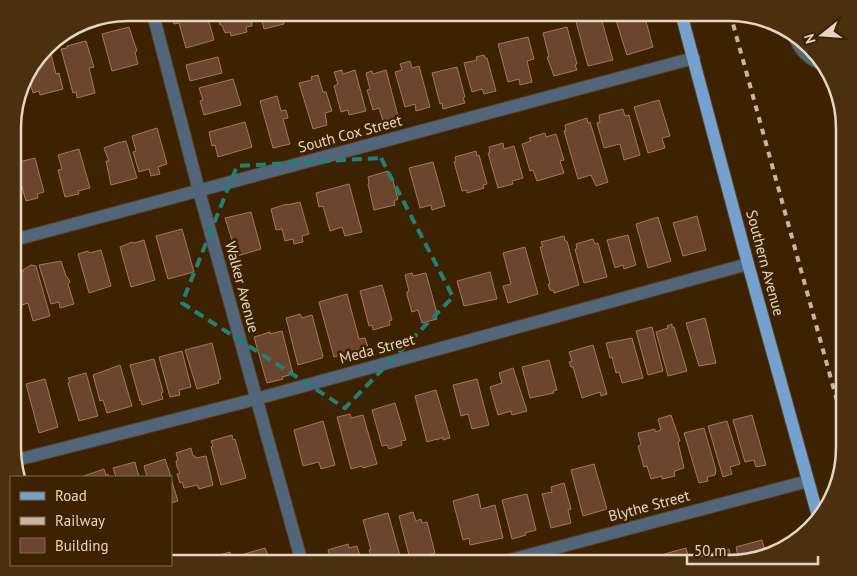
<svg xmlns="http://www.w3.org/2000/svg" width="857" height="576" font-family="'PT Sans',sans-serif">
<rect width="100%" height="100%" fill="#3c2200"/>
<g fill="#6c452e" stroke="#a37860">
<polygon points="589,14 600,14 613,60 588,66 575,18"/>
<polygon points="614,14 644,14 653,47 627,55"/>
<polygon points="251,17 252,26 246,27 247,32 231,36 230,32 225,33 222,25 220,25 218,18"/>
<polygon points="261,17 287,17 287,19 283,20 284,24 264,29"/>
<polygon points="172,18 208,18 214,40 186,48 179,23 174,24"/>
<polygon points="129,27 137,51 135,52 138,64 112,71 102,34"/>
<polygon points="567,27 577,64 575,65 577,70 554,76 547,57 549,57 543,33"/>
<polygon points="528,37 534,59 527,61 532,82 520,85 519,79 508,82 498,44"/>
<polygon points="86,41 94,67 89,68 95,93 77,98 76,92 73,93 61,49 67,48 67,46"/>
<polygon points="50,50 56,74 59,73 63,89 40,95 39,91 33,93 27,73 43,52"/>
<polygon points="484,55 485,58 487,58 496,91 484,94 482,89 472,92 464,63 477,60 476,57"/>
<polygon points="218,57 222,73 190,81 186,65"/>
<polygon points="410,61 412,68 419,66 430,107 416,111 415,104 405,107 395,72 402,70 400,64"/>
<polygon points="457,67 465,97 463,98 465,103 443,109 442,103 440,104 432,73"/>
<polygon points="342,70 343,74 355,70 366,111 349,115 348,110 341,112 334,86 338,84 334,72"/>
<polygon points="386,70 398,116 383,121 379,108 373,110 367,90 370,89 366,73 372,71 373,74"/>
<polygon points="318,75 323,92 326,92 332,111 325,113 327,125 313,129 299,83 312,80 311,77"/>
<polygon points="233,79 241,105 204,115 200,101 203,100 199,88"/>
<polygon points="277,96 281,111 286,110 288,118 283,119 290,144 273,148 260,101"/>
<polygon points="659,100 670,136 662,138 665,148 648,153 634,107"/>
<polygon points="623,109 625,116 629,115 640,155 624,160 620,144 604,148 597,123 600,122 599,115"/>
<polygon points="587,118 588,123 590,122 608,182 596,186 591,175 578,179 564,131 566,131 565,125"/>
<polygon points="245,122 252,147 218,157 215,145 212,146 209,132"/>
<polygon points="157,128 167,164 158,167 160,174 151,176 149,169 139,172 133,152 136,151 132,136"/>
<polygon points="545,133 546,137 556,134 564,160 560,161 564,173 537,181 533,170 530,171 522,144 531,141 529,138"/>
<polygon points="126,141 137,178 111,185 106,161 109,161 104,148 117,143"/>
<polygon points="503,143 504,149 514,146 523,178 512,181 513,184 498,188 488,153 490,153 489,147"/>
<polygon points="79,149 90,188 78,191 79,194 65,197 58,170 62,169 58,155"/>
<polygon points="476,151 477,156 479,155 487,184 483,185 484,188 467,193 467,190 462,191 454,162 456,161 455,157"/>
<polygon points="35,158 44,192 37,194 38,198 26,201 15,163"/>
<polygon points="433,162 445,206 432,210 431,205 420,208 409,168"/>
<polygon points="388,171 390,178 392,177 398,199 394,201 395,205 374,210 368,184 369,183 368,177"/>
<polygon points="349,184 362,232 345,236 342,227 330,231 323,206 319,207 316,193"/>
<polygon points="300,202 309,234 302,236 303,242 294,244 293,239 285,241 282,229 276,230 271,209 287,204 287,205"/>
<polygon points="251,212 261,249 237,256 225,218"/>
<polygon points="697,216 706,250 683,256 673,223"/>
<polygon points="658,217 671,261 648,268 636,224"/>
<polygon points="182,229 194,272 168,279 156,236"/>
<polygon points="628,235 636,265 624,269 623,265 615,268 607,240"/>
<polygon points="564,236 565,241 567,241 579,285 554,293 554,291 550,290 548,284 550,284 540,247 543,247 541,242"/>
<polygon points="593,239 595,244 598,243 607,277 584,283 575,249 577,249 576,244"/>
<polygon points="144,240 155,280 131,287 120,247 132,242 134,243"/>
<polygon points="525,247 538,294 508,303 503,286 511,284 503,253"/>
<polygon points="101,250 111,286 89,293 78,254 88,251 89,253"/>
<polygon points="61,261 66,276 68,278 70,282 68,284 74,304 60,308 59,302 51,304 39,265"/>
<polygon points="31,265 36,266 50,316 33,321 28,303 19,306 13,284 13,275 23,272 23,270"/>
<polygon points="490,272 497,299 464,306 457,281"/>
<polygon points="412,273 413,276 426,273 437,313 435,314 437,319 422,323 418,310 412,312 407,295 407,292 409,291 405,275"/>
<polygon points="382,285 392,320 389,321 390,325 373,330 372,325 369,326 360,291"/>
<polygon points="347,294 359,339 365,338 368,347 334,357 319,302"/>
<polygon points="300,314 302,318 312,315 323,356 322,358 298,365 286,318"/>
<polygon points="705,318 716,363 699,366 686,323"/>
<polygon points="672,324 672,327 674,327 687,371 668,376 656,332 668,328 667,326"/>
<polygon points="652,327 663,371 648,375 636,331"/>
<polygon points="282,331 293,374 282,377 283,379 267,383 254,337 270,332 270,334"/>
<polygon points="632,338 643,378 622,383 619,372 616,373 612,357 610,358 606,343"/>
<polygon points="212,343 221,379 218,380 219,383 197,389 185,350"/>
<polygon points="593,345 607,394 601,396 600,392 582,398 573,367 571,367 569,362 572,361 569,352"/>
<polygon points="182,351 191,387 179,390 180,395 170,397 159,357"/>
<polygon points="154,359 163,392 161,393 163,399 142,405 141,400 140,401 130,365"/>
<polygon points="549,360 557,390 553,391 554,393 530,398 522,367"/>
<polygon points="120,365 132,406 107,413 103,400 100,401 93,375"/>
<polygon points="513,368 527,411 512,415 511,411 498,415 490,387 502,383 499,373"/>
<polygon points="86,373 98,416 79,421 68,383 70,382 68,378"/>
<polygon points="45,379 58,427 39,433 26,384"/>
<polygon points="477,379 489,425 472,429 468,414 461,416 453,385"/>
<polygon points="436,390 450,438 443,440 443,437 437,440 437,439 427,442 415,396"/>
<polygon points="395,403 406,440 401,441 402,445 389,449 387,445 382,446 372,410"/>
<polygon points="350,414 351,418 363,415 377,464 363,468 362,466 351,469 337,417"/>
<polygon points="671,415 680,441 678,442 684,468 675,471 674,472 675,476 662,479 662,476 651,479 647,466 644,467 638,446 641,445 638,433 655,429 655,432 661,430 658,419"/>
<polygon points="752,415 766,465 756,467 754,460 745,462 733,420"/>
<polygon points="323,421 335,465 321,469 319,462 303,466 294,430"/>
<polygon points="727,421 740,464 730,467 732,474 723,477 708,426"/>
<polygon points="704,428 716,470 715,475 707,477 708,481 699,483 684,433"/>
<polygon points="232,435 233,440 235,439 246,478 221,485 211,447 213,446 211,441"/>
<polygon points="191,448 193,456 195,456 196,458 206,456 213,485 199,489 197,485 184,488 182,482 180,483 177,474 180,473 177,467 176,461 178,460 176,453"/>
<polygon points="165,459 171,477 147,477 144,466"/>
<polygon points="135,462 139,477 116,477 113,468"/>
<polygon points="594,464 607,509 583,516 571,470"/>
<polygon points="104,469 106,475 108,474 109,477 81,477"/>
<polygon points="171,479 178,501 171,503"/>
<polygon points="564,483 571,509 568,510 571,523 551,528 542,494 552,492 551,487"/>
<polygon points="478,494 481,509 495,505 503,538 470,545 469,538 463,540 453,501"/>
<polygon points="527,494 536,530 525,533 526,535 512,539 502,500"/>
<polygon points="413,512 416,521 421,519 422,523 427,522 435,553 410,559 399,516"/>
<polygon points="388,513 402,563 373,563 369,550 371,550 363,520"/>
<polygon points="762,540 766,555 739,561 736,547"/>
<polygon points="348,544 349,548 357,546 362,563 332,563 328,550"/>
<polygon points="265,548 271,563 244,563 241,555"/>
<polygon points="686,548 690,563 661,563 661,560 663,560 661,555"/>
<polygon points="729,549 732,563 698,563 697,557"/>
<polygon points="230,552 233,563 211,563 209,558"/>
</g>
<g fill="none" stroke-linecap="round" stroke-linejoin="round">
<g stroke="#573f1f" stroke-width="14">
<g id="minor">
<polyline points="154,18 199,191 302,563"/>
<path d="M794 34C799 51 808 58 823 65"/>
<polyline points="14,240 694,58"/>
<polyline points="13,461 256,399 748,264"/>
<polyline points="499,563 808,481"/>
</g>
</g>
<g stroke="#573f1f" stroke-width="14">
<polyline id="major" points="681,13 748,264 819,520"/>
</g>
<use href="#minor" stroke="#51657b" stroke-width="12"/>
<use href="#major" stroke="#76a0cd" stroke-width="12"/>
<polyline stroke="#c8b6a0" stroke-width="4" stroke-dasharray="6 6" stroke-linecap="butt" points="730,13 844,426"/>
</g>
<path fill="none" stroke="#248076" stroke-width="4" stroke-dasharray="10 6" stroke-linejoin="round" d="M381 158 453 297 345 408 182 303 237 166Z"/>
<g text-anchor="middle" stroke-width="5" stroke-linejoin="round" paint-order="stroke">
<g font-size="15" fill="#e5d5c1" stroke="#3c2200">
<text transform="translate(350 134) rotate(-15)" y="5">South Cox Street</text>
<text transform="translate(765 263) rotate(75)" y="5">Southern Avenue</text>
<text transform="translate(242 287) rotate(75)" y="5">Walker Avenue</text>
<text transform="translate(377 349) rotate(-15)" y="5">Meda Street</text>
<text transform="translate(649 506) rotate(-15)" y="5">Blythe Street</text>
</g>
</g>
<path d="M0 0H857V576H0ZM128 21H729A107 107 0 0 1 836 128V448A107 107 0 0 1 729 555H128A107 107 0 0 1 21 448V128A107 107 0 0 1 128 21Z" fill="#4a300f" fill-rule="evenodd"/>
<path fill="none" stroke="#e5d5c1" stroke-width="2.5" d="M128 21H729A107 107 0 0 1 836 128V448A107 107 0 0 1 729 555H128A107 107 0 0 1 21 448V128A107 107 0 0 1 128 21Z"/>
<rect x="10" y="476" width="162" height="90" fill="#3c2200" stroke="#806a4d"/>
<rect x="20" y="492" width="25" height="8" fill="#76a0cd" stroke="#806a4d"/>
<text x="55" y="501" font-size="15" fill="#e5d5c1">Road</text>
<rect x="20" y="517" width="25" height="8" fill="#c8b6a0" stroke="#806a4d"/>
<text x="55" y="526" font-size="15" fill="#e5d5c1">Railway</text>
<rect x="20" y="538" width="25" height="15" fill="#6c452e" stroke="#806a4d"/>
<text x="55" y="551" font-size="15" fill="#e5d5c1">Building</text>
<g transform="translate(822 35) rotate(253)" stroke="#3c2200" stroke-width="4" paint-order="stroke">
<path d="M0-4L9 19L0 12L-9 19Z" fill="#e5d5c1"/>
<text y="-8" font-size="14" font-weight="bold" text-anchor="middle" fill="#e5d5c1">N</text>
</g>
<path d="M687 556v8h131v-8" fill="none" stroke="#e5d5c1" stroke-width="2.5"/>
<text x="694" y="556" font-size="15" fill="#e5d5c1" stroke="#3c2200" stroke-width="4" paint-order="stroke">50 m</text>
</svg>
